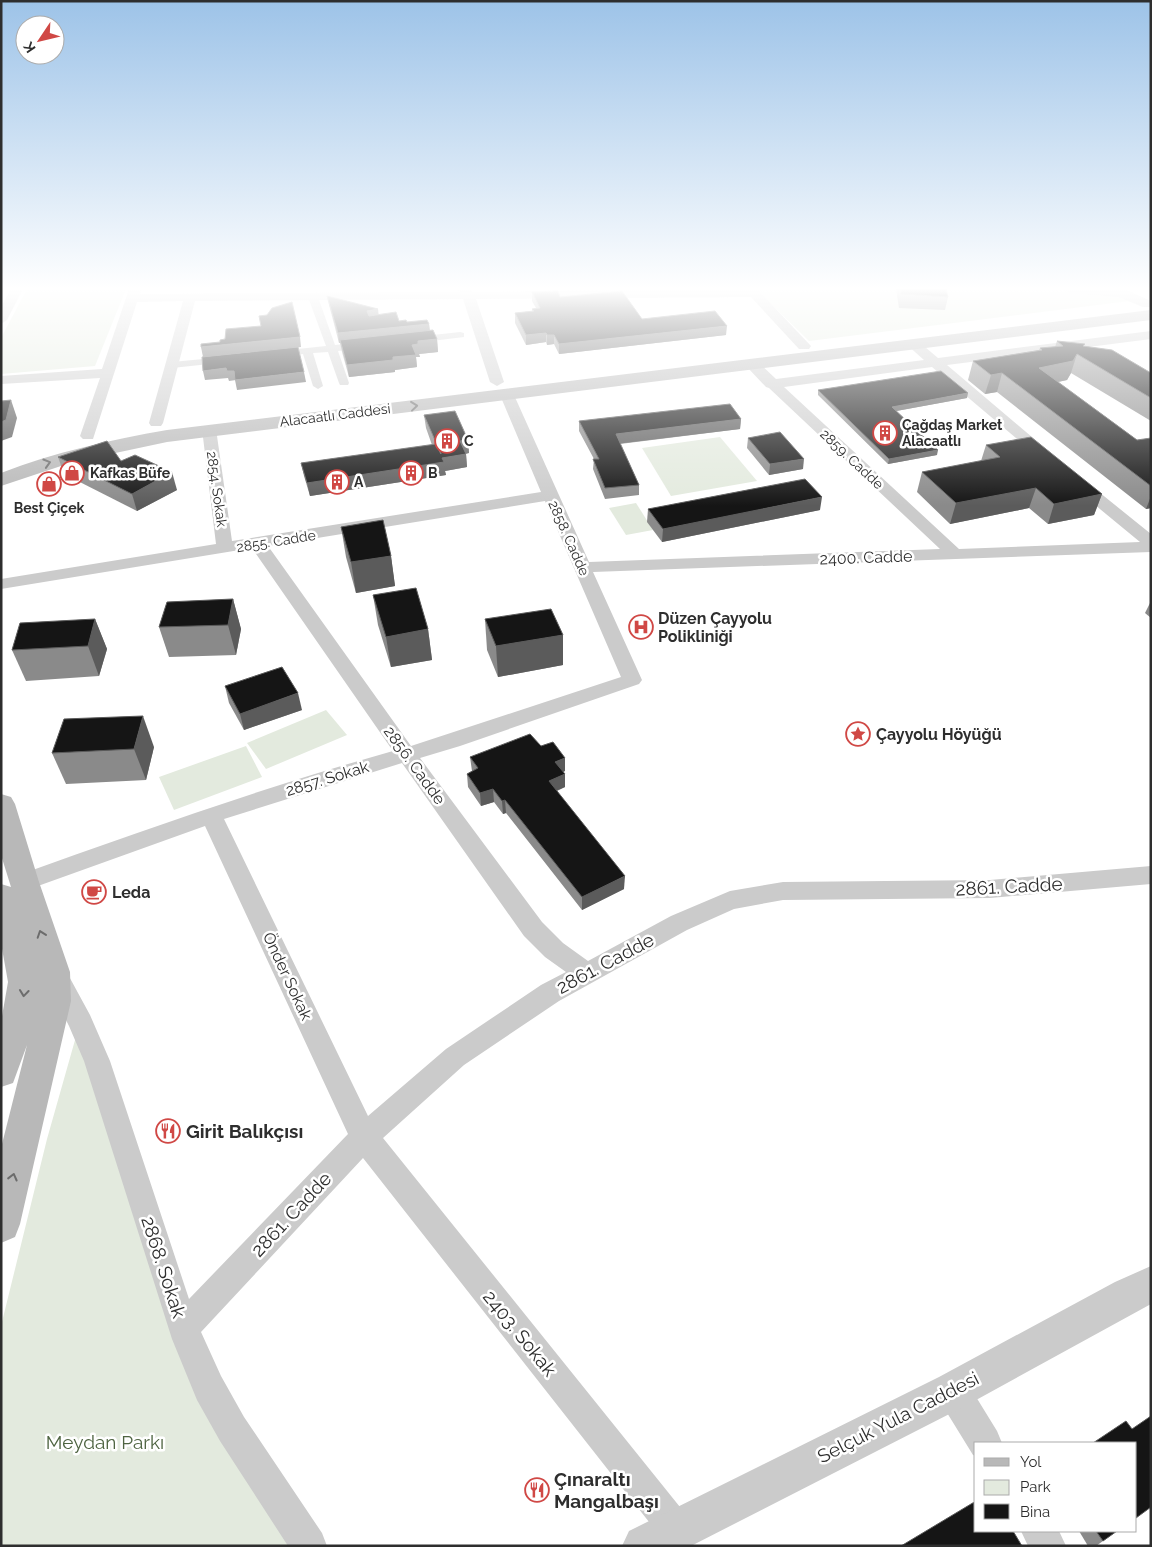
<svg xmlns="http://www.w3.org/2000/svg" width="1152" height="1547" font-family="Raleway,sans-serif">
<rect width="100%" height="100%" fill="#fff"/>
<g fill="#e3eade">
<polygon points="27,289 126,289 95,366 1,374 1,338"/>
<polygon points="682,289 1041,289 1109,294 1129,301 809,341 758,291 683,291"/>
<polygon points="720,437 757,481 671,496 642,448"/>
<polygon points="636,503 653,530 626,535 609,508"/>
<polygon points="326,710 347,735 266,769 247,743"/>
<polygon points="246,746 262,777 174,810 159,777"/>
<polygon points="77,1033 143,1235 295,1546 1,1546 1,1326 47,1139"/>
</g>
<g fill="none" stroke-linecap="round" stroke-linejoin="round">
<g fill="#cbcbcb" fill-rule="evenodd">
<polygon points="313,294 318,297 335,345 363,342 368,345 363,348 338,351 349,383 348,385 340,385 339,383 328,352 313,353 323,386 318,389 313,386 303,354 278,357 273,354 278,351 326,346 308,297"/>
<polygon points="460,332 464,333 464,337 415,343 410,340 415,337"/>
<polygon points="224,357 228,358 229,360 228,362 172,368 167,365 172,362"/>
</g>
<g fill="#cbcbcb" fill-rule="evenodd">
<polygon points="11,289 23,289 7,320 1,324 1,307"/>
<polygon points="129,289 141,289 140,294 460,292 458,289 470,289 472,292 754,289 758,290 811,346 809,349 799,349 751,297 476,299 504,382 497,386 490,382 463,299 195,301 163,423 161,426 151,426 149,423 183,301 137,302 93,439 83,439 80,436 100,378 1,384 1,376 102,369"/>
<polygon points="1064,289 1124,289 1151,301 1151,307 1143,307 1118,297 1070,293"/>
<path d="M1151 331V339L947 365 1052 454 1055 457 1052 460H1042L932 367 784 387 959 549 1140 542 1072 486 1070 483 1072 480H1084L1151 534V552L593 572 642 680 639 684 460 746 420 758 542 922 563 943 588 961 671 916 730 891 783 882 990 880 1151 866V884L990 898 783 900 734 909 687 930 559 1001 464 1065 383 1138 688 1517 694 1529 688 1541 678 1546 664 1541 363 1158 201 1332 221 1376 244 1417 322 1533 327 1546H288L220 1441 197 1400 172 1339 84 1061 69 1026 44 976 47 969 56 966 65 969 90 1015 110 1061 189 1299 348 1134 205 826 24 891 16 888 12 882 16 876C141 831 265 787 393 751L252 548 1 589V579L216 544 202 429 204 426H214L216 429 232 541 541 492 500 395 502 392H512L514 395 589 562 940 549 769 388 766 387 747 367 745 364 747 361H757L776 379 924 360 906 344 913 340 918 341 938 358ZM545 501 621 677 411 746 268 546ZM402 763 524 936 545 957 566 972 541 985 446 1049 368 1116 224 819Z"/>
<polygon points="953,1375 965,1379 997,1431 1002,1443 976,1443 976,1456 973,1455 941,1403 937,1391 941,1379"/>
<polygon points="1021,1531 1059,1531 1066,1546 1028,1546"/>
</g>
<polygon fill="#cbcbcb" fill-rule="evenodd" points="1151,1266 1151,1304 967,1405 691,1546 622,1546 629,1531 939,1377 1115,1282"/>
<g fill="#b8b8b8" fill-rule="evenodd">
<path d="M1151 310V320L167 442 73 462 1 486V473C55 452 110 440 167 430Z"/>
<polygon points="1,794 11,797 15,804 39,882 70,972 71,1001 20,1224 15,1237 1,1243 1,1148 27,1045 13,1083 1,1087 1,1022 8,982 1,943 1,884 11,887 1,855"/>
</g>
</g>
<g fill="#8a8a8a">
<polygon points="896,289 946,289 948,297 945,310 899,308"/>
<polygon points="532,292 560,297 642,319 726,335 559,354 554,344 547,345 546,342 526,345 515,323 515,313 532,311 532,309 536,308 532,301"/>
<polygon points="327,296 399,321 407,322 429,324 430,331 437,339 438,352 419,354 420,357 416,357 417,367 395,370 395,372 349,377 342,352 340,343 339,343 329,305"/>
<polygon points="1057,341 1084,346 1151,373 1151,421 1071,373 1067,380 1058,382 1137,440 1151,438 1151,508 1146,509 997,392 985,394 968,380 973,361 1039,350 1040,348 1055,347"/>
<polygon points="818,390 967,398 896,411 937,455 888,464 818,395"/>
<polygon points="424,415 468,440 469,453 466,454 467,467 445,471 446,475 310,496 304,476 301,463 432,445 426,428"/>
<polygon points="741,419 740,429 620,444 639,485 639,495 605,499 593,469 594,459 579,431 579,421"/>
<polygon points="748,438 803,469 769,475 747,448"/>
<polygon points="986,445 1102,494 1094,515 1048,524 1029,508 950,524 917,492 922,472 981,461"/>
<polygon points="58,457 121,461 177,490 137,511 64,474"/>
<polygon points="648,509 820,510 662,542 647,522"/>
<polygon points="341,527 391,556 395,586 356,593 346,557"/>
<polygon points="373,595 428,629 432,660 391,667 378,625"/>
<polygon points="233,599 241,629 236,655 169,657 159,627"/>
<polygon points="1151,601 1151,618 1145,613"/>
<polygon points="95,619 107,649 99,676 26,681 12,650"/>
<polygon points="485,619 563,635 563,665 498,677 487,650"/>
<polygon points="225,686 302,710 244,730 229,703"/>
<polygon points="541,746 565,771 563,772 565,787 557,791 624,889 582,910 506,813 503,814 494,802 481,806 468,787 467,774 472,771 470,757"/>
<polygon points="154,747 146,780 66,784 52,753"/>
<polygon points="1079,1531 1117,1531 1096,1546 1088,1546"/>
</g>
<g fill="#5b5b5b">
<polygon points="378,309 379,318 369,321 367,311"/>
<polygon points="429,324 430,333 339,343 338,333"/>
<polygon points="727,326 726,335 559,354 559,344"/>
<polygon points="546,333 546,342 526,345 526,335"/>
<polygon points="547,335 554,335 554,344 547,345"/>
<polygon points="300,337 301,347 203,357 201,347"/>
<polygon points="437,339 438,352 419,354 420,357 416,357 417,367 395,370 395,372 349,377 347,365 393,357 418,341"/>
<polygon points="1077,354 1071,373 1067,380 1034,387 1039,368"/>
<polygon points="226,368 234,371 236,380 229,381 228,378 205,380 203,371"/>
<polygon points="304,372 306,382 237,390 235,380"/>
<polygon points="1002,373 997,392 985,394 991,375"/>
<polygon points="968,393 967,398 891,412 892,407"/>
<polygon points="11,400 17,418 12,437 1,441 1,422"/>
<polygon points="741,419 740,429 616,444 616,434"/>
<polygon points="468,440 469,453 461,454 460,441"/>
<polygon points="938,450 937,455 888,464 889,459"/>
<polygon points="466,454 467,467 445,471 446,475 310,496 307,483 442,458"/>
<polygon points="804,459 803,469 769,475 770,464"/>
<polygon points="172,472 177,490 137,511 132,494"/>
<polygon points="1036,488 1029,508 950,524 956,503"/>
<polygon points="1102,494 1094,515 1048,524 1054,504"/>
<polygon points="1151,496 1151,508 1146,509"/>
<polygon points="822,497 820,510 662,542 663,529"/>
<polygon points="391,556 395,586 356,593 351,562"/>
<polygon points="233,599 241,629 236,655 228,625"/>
<polygon points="95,619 107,649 99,676 88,646"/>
<polygon points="428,629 432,660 391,667 386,637"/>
<polygon points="563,635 563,665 498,677 496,646"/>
<polygon points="298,693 302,710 244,730 240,714"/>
<polygon points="143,716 154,747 146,780 134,749"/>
<polygon points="565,758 565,771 556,775 555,762"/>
<polygon points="565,774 565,787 549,794 549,781"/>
<polygon points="493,789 494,802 481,806 480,793"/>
<polygon points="505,800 506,813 503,814 502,801"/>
<polygon points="625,876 624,889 582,910 582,897"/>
</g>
<g fill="#151515" stroke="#5b5b5b">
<polygon points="900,289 946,289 948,297 901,294"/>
<polygon points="558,291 560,297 622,291 642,319 715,311 727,326 559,344 554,335 547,335 546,333 526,335 515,313 534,311 532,309 540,308 532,292"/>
<polygon points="327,296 378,309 367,311 369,316 396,312 399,321 406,320 407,322 427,320 429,324 338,333"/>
<polygon points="292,302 300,337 201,347 201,344 220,342 220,340 225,339 226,329 261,326 259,316 267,315 272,308"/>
<polygon points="433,330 437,339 418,341 418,344 412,345 416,355 393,357 393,360 347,365 340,340"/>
<polygon points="1057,341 1085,344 1083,346 1112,350 1151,373 1151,398 1077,354 1073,361 1039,368 1137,440 1151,438 1151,486 1002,373 991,375 973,361 1042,350 1040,348 1063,346"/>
<polygon points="298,347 304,372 235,380 234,371 227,371 226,368 203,371 202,357"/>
<polygon points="941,371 968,393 892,407 938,450 889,459 818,390"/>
<polygon points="11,400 6,420 1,422 1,401"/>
<polygon points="730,404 741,419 616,434 639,485 605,488 593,459 599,459 579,421"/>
<polygon points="455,411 468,440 460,441 466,454 442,458 444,462 307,483 301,463 436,444 441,454 424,415"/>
<polygon points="780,432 804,459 770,464 748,438"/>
<polygon points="1031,437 1102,494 1054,504 1036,488 956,503 922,472 1000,457 986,445"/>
<polygon points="107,441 121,461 135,455 172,472 132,494 58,457"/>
<polygon points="805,479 822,497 663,529 648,509"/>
<polygon points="383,520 391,556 351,562 341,527"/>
<polygon points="416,588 428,629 386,637 373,595"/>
<polygon points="233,599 228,625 159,627 167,602"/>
<polygon points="551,609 563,635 496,646 485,619"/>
<polygon points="95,619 88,646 12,650 20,623"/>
<polygon points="282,667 298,693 240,714 225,686"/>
<polygon points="143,716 134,749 52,753 64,719"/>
<polygon points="530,734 541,746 553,742 565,758 555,762 565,774 549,781 625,876 582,897 505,800 502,801 493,789 480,793 467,774 478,768 470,757"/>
<polygon points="1151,1416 1151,1507 1136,1518 1136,1443 1093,1443 1126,1421 1132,1429"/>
<polygon points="976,1501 976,1531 1013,1531 1022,1546 901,1546"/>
<polygon points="1096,1531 1117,1531 1103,1541"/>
</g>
<defs><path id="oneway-chevron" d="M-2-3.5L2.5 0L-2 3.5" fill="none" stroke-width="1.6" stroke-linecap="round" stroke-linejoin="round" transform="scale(1.25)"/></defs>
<g stroke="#6c6c6c">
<use href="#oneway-chevron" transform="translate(414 406) rotate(-6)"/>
<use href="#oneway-chevron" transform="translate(47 463) rotate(-17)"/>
<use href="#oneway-chevron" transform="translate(41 934) rotate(-109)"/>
<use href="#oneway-chevron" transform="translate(24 993) rotate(96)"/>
<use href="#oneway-chevron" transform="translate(13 1177) rotate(-76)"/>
</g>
<linearGradient id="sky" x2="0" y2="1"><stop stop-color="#9dc3e8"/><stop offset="0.57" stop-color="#fff"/><stop offset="1" stop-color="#fff" stop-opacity="0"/></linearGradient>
<rect width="1152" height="506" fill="url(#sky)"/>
<defs>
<g id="building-ring" transform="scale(1.25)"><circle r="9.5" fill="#fff" stroke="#d04845" stroke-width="1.5"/><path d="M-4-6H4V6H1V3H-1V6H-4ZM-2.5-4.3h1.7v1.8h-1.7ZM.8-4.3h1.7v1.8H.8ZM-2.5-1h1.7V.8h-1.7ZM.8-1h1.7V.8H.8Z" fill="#d04845"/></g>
<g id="shop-ring" transform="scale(1.25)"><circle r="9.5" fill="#fff" stroke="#d04845" stroke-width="1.5"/><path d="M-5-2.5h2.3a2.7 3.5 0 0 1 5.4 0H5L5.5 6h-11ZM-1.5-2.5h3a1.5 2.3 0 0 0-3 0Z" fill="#d04845"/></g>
<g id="hospital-ring" transform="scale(1.25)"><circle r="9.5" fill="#fff" stroke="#d04845" stroke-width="1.5"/><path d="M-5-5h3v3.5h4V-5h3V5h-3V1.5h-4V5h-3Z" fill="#d04845"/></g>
<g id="sight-ring" transform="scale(1.25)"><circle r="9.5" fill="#fff" stroke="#d04845" stroke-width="1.5"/><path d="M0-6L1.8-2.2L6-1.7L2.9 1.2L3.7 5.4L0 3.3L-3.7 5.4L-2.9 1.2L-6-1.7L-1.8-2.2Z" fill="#d04845"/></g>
<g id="cafe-ring" transform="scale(1.25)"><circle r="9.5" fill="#fff" stroke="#d04845" stroke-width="1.5"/><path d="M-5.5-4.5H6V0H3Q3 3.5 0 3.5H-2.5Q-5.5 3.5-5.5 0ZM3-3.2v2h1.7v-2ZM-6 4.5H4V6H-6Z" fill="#d04845"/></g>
<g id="restaurant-ring" transform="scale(1.25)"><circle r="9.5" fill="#fff" stroke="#d04845" stroke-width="1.5"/><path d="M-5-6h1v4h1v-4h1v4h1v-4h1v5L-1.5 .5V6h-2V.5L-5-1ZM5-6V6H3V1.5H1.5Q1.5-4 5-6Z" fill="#d04845"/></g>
</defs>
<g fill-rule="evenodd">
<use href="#building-ring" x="885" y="433"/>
<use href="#building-ring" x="447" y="441"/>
<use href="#shop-ring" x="72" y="473"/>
<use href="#building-ring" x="411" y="473"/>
<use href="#building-ring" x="337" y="482"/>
<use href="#shop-ring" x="49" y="484"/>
<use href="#hospital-ring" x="641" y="627"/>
<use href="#sight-ring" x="858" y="734"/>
<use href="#cafe-ring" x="94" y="892"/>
<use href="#restaurant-ring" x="168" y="1131"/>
<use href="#restaurant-ring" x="537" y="1490"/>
</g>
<g text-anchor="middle" stroke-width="5" stroke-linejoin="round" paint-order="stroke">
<g font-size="14" fill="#2e2e2e" stroke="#fff">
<text transform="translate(335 415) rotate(-7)" y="5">Alacaatlı Caddesi</text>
<text transform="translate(852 459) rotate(43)" y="5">2859. Cadde</text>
<text transform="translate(217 489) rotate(82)" y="5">2854. Sokak</text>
<text transform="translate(569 538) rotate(66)" y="5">2858. Cadde</text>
<text transform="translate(276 541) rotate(-9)" y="5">2855. Cadde</text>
</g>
<g font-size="14" font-weight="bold" fill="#2e2e2e" stroke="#fff" text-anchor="start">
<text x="902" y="430">Çağdaş Market<tspan x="902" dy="16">Alacaatlı</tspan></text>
<text x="464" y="446">C</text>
<text x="90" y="478">Kafkas Büfe</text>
<text x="428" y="478">B</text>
<text x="354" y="487">A</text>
<text x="49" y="513" text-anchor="middle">Best Çiçek</text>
</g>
<g font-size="16" fill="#2e2e2e" stroke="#fff">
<text transform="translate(866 557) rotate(-2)" y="6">2400. Cadde</text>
<text transform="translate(415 765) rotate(54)" y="6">2856. Cadde</text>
<text transform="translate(327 778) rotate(-17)" y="6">2857. Sokak</text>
<text transform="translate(288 976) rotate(65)" y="6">Önder Sokak</text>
</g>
<g font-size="16" font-weight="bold" fill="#2e2e2e" stroke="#fff" text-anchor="start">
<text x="658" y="624">Düzen Çayyolu<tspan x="658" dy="18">Polikliniği</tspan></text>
<text x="876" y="740">Çayyolu Höyüğü</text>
<text x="112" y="898">Leda</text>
</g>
<g font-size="19" fill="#2e2e2e" stroke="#fff">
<text transform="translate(1009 886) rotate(-3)" y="7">2861. Cadde</text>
<text transform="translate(605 963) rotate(-28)" y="7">2861. Cadde</text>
<text transform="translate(291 1214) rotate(-47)" y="7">2861. Cadde</text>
<text transform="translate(164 1267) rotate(72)" y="7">2868. Sokak</text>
<text transform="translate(520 1333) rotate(51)" y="7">2403. Sokak</text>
<text transform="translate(898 1417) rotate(-27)" y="7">Selçuk Yula Caddesi</text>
</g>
<g font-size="19" font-weight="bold" fill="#2e2e2e" stroke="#fff" text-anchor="start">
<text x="186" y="1138">Girit Balıkçısı</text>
<text x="554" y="1486">Çınaraltı<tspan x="554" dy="22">Mangalbaşı</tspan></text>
</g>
<g font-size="19" fill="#4e6441" stroke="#fff">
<text x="105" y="1449">Meydan Parkı</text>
</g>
</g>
<rect width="1152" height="1547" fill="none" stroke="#2e2e2e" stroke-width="5"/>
<rect x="974" y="1442" width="162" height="90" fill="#ffffff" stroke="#ababab"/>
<rect x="984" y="1458" width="25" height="8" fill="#b8b8b8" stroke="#ababab"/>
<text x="1020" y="1467" font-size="15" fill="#2e2e2e">Yol</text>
<rect x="984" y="1480" width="25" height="15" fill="#e3eade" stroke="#ababab"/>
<text x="1020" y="1492" font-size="15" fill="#2e2e2e">Park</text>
<rect x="984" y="1504" width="25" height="15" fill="#151515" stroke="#ababab"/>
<text x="1020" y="1517" font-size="15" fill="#2e2e2e">Bina</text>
<g transform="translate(40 40) rotate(235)"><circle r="24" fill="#ffffff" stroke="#ababab"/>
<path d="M0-4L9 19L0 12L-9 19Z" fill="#d04845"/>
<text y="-8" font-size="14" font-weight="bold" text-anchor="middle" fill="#2e2e2e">K</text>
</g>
</svg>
